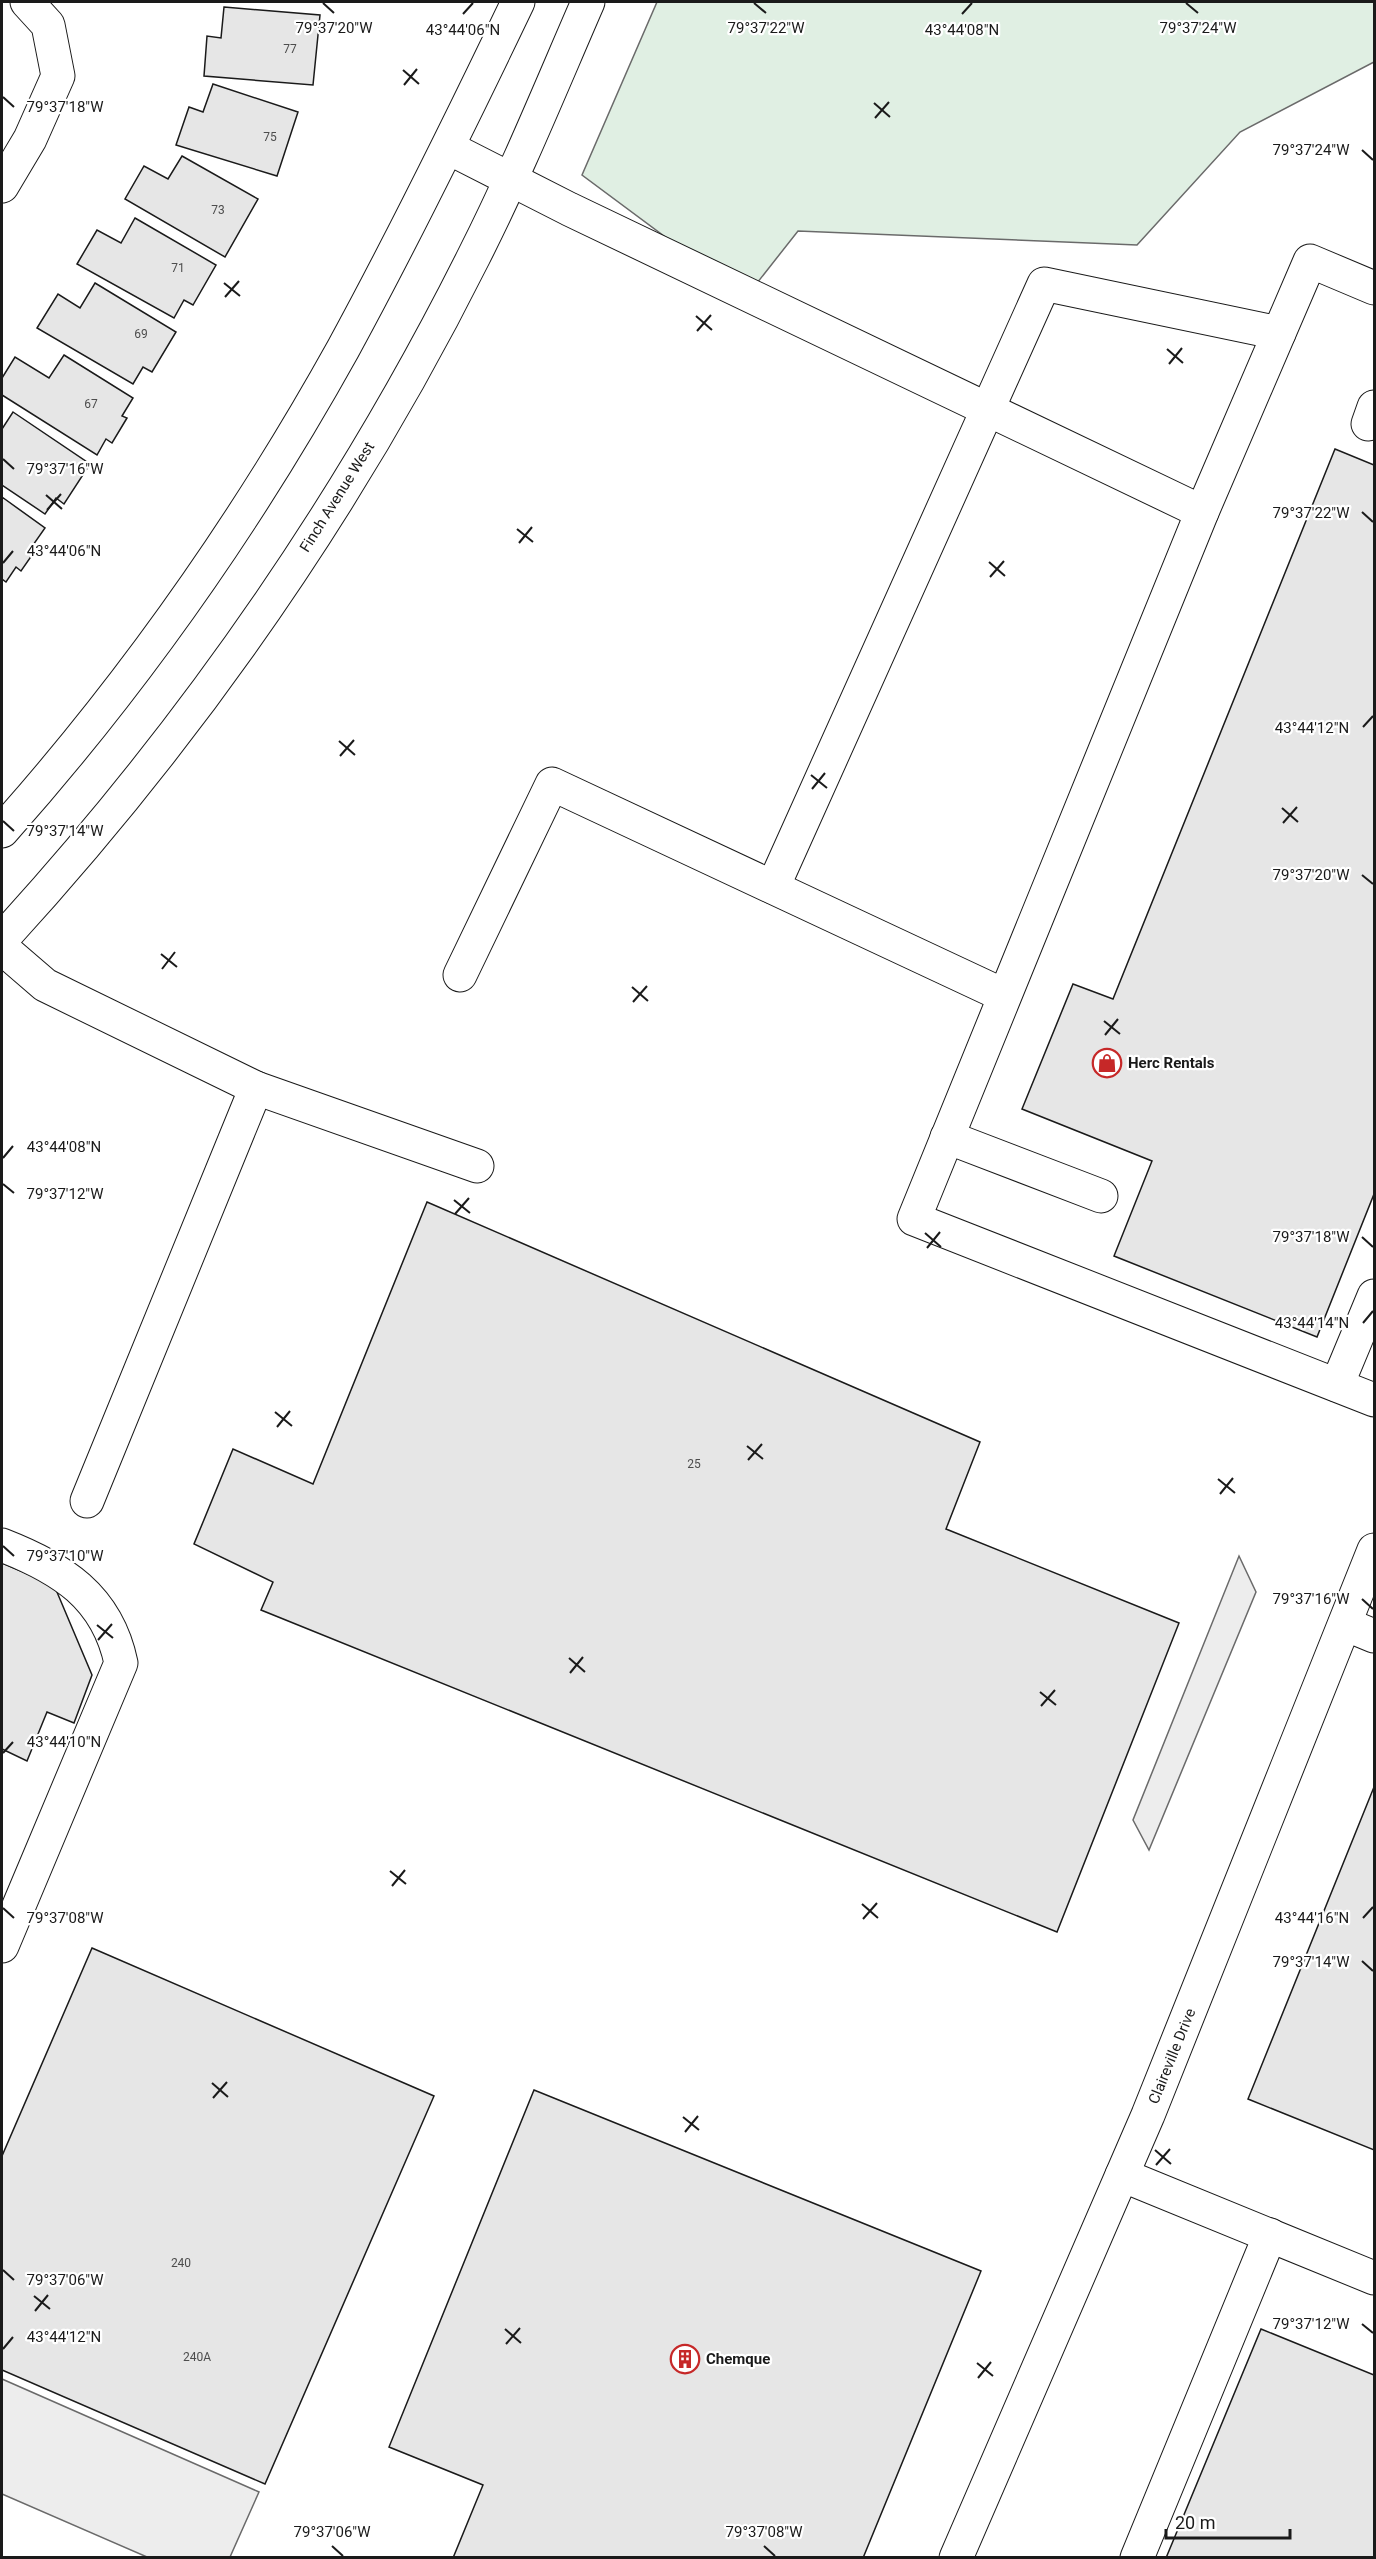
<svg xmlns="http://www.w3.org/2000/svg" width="1376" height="2559" font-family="Roboto,sans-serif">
<rect width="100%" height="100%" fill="#fff"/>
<polygon fill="#e0efe3" stroke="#6a6a6a" stroke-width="1.5" points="657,2 1374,2 1374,62 1240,132 1137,245 798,231 746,297 582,175"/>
<g fill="#ededed" stroke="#6a6a6a" stroke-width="1.5">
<polygon points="1239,1556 1256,1592 1149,1850 1133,1820"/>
<polygon points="2,2379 259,2492 230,2557 147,2557 2,2494"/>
</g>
<g fill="#e6e6e6" stroke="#1a1a1a" stroke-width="1.5">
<polygon points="224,7 320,15 313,85 204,76 207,36 221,38"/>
<polygon points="213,84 298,112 277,176 176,145 189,107 203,112"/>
<polygon points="182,156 258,199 225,257 125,199 144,166 168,179"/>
<polygon points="135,218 216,265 193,305 184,300 174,318 77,264 97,230 121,243"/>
<polygon points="95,283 176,332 152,372 143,367 133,384 37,328 58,294 80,308"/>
<polygon points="64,355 133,398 122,416 127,418 112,443 106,439 97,455 2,395 2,378 15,357 49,378"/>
<polygon points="13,412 90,464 64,504 56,498 45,514 2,485 2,429"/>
<polygon points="1335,449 1374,465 1374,1194 1317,1337 1114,1256 1152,1161 1022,1109 1073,984 1113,999"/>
<polygon points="2,497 45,528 33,545 37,548 21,571 16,567 6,582 2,579"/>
<polygon points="427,1202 980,1442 946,1529 1179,1623 1057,1932 261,1610 273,1582 194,1544 233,1449 313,1484"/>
<polygon points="2,1563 54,1585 92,1675 74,1723 47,1712 27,1761 2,1749"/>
<polygon points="1374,1787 1374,2150 1248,2099"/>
<polygon points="92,1948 434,2096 265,2484 2,2370 2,2156"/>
<polygon points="534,2090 981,2271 863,2558 453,2558 483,2485 389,2447"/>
<polygon points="1261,2329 1374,2375 1374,2558 1166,2558"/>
</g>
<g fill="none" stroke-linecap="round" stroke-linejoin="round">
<g stroke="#1a1a1a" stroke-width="35">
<g id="minor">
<polyline points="449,148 569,209 1202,512"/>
<polyline points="2,186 30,139 58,76 48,25 27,2"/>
<polyline points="1374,288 1310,261 1202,512 914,1219 1374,1400"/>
<polyline points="1368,424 1374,407"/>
<polyline points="773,887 1044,284 1279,333"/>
<polyline points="2,948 45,985 256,1088 477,1166"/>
<polyline points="460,975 552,784 1003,995"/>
<polyline points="947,1137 1101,1196"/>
<polyline points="1337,1385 1374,1296"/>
<polyline points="87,1501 256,1088"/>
<path d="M2 1545C61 1568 107 1596 121 1663L2 1946"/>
<polyline points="1345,1624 1374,1636"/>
<polyline points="1122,2175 1374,2278"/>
<polyline points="956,2558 1148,2115 1374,1550"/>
<polyline points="1137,2558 1270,2235"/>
</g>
</g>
<g stroke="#1a1a1a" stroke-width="35">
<g id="major">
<path d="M2 831C132 685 248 520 343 349 405 235 462 119 518 2"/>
<path d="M2 939C189 735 350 504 474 256 516 173 551 87 588 2"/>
</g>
</g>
<use href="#minor" stroke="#fff" stroke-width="33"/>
<use href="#major" stroke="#fff" stroke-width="33"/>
</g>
<path fill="none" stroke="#1a1a1a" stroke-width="2" d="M323 3 334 13M754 3 766 13M1186 3 1198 13M463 14 473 3M962 14 972 3M403 70 419 84M404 85 417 69M3 97 14 107M874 103 890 117M875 118 889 102M1362 150 1373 160M224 283 240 296M225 297 239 281M696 316 712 330M697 331 711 315M1167 349 1183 363M1169 364 1182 348M3 459 14 469M46 495 62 509M47 510 61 494M1362 512 1373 522M517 529 533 542M519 543 532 527M989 562 1005 576M3 563 13 551M990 577 1004 561M1363 727 1373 716M339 741 355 755M340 756 354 740M811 775 827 788M812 789 825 773M1282 808 1298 822M3 821 14 831M1283 823 1297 807M1362 875 1373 884M161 954 177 967M162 969 175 952M632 987 648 1001M633 1002 647 986M1104 1021 1120 1034M1105 1035 1118 1019M3 1158 13 1146M3 1184 14 1193M454 1200 470 1213M455 1214 469 1198M925 1233 941 1247M1362 1237 1373 1247M927 1248 940 1232M1363 1323 1373 1311M275 1412 292 1426M277 1427 290 1411M747 1446 763 1459M748 1460 762 1444M1218 1479 1235 1493M1220 1494 1233 1478M3 1546 14 1556M1362 1599 1373 1609M97 1625 113 1638M98 1640 112 1624M569 1658 585 1672M570 1673 583 1657M1040 1692 1056 1705M1041 1706 1055 1690M3 1753 13 1742M390 1871 406 1884M392 1886 405 1870M862 1904 878 1918M3 1908 14 1918M1363 1918 1373 1907M863 1919 877 1903M1362 1961 1373 1971M212 2083 228 2097M213 2098 227 2082M683 2117 699 2130M685 2132 698 2116M1155 2150 1171 2164M1156 2165 1170 2149M3 2270 14 2280M34 2296 50 2309M35 2311 48 2295M1362 2324 1373 2333M505 2329 521 2343M506 2344 520 2328M3 2349 13 2337M977 2363 993 2376M978 2378 991 2362M332 2546 343 2556M764 2546 775 2556"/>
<defs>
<g id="shop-ring" transform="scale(1.5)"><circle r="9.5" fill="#fff" stroke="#c62828" stroke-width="1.5"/><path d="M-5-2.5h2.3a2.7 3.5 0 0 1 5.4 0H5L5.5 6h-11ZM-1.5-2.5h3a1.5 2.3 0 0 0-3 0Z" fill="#c62828"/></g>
<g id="building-ring" transform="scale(1.5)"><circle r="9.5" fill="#fff" stroke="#c62828" stroke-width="1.5"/><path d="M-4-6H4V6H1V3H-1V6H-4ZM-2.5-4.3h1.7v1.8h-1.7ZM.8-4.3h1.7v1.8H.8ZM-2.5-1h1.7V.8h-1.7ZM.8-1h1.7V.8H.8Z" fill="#c62828"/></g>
</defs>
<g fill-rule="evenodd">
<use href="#shop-ring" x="1107" y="1063"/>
<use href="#building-ring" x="685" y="2359"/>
</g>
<g text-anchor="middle" stroke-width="4.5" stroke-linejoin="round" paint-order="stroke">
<g font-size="12" fill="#4d4d4d">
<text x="290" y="53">77</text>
<text x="270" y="141">75</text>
<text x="218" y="214">73</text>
<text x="178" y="272">71</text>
<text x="141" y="338">69</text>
<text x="91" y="408">67</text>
<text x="694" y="1468">25</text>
<text x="181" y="2267">240</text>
<text x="197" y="2361">240A</text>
</g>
<g font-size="15" fill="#1a1a1a" stroke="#fff">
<text transform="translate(337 497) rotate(-58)" y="5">Finch Avenue West</text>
<text transform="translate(1172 2056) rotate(-68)" y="5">Claireville Drive</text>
</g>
<g font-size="15" font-weight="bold" fill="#1a1a1a" stroke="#fff" text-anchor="start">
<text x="1128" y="1068">Herc Rentals</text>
<text x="706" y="2364">Chemque</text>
</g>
</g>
<g font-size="15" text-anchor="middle" fill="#1a1a1a" stroke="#fff" stroke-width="4.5" stroke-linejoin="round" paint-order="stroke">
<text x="334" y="33">79°37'20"W</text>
<text x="766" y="33">79°37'22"W</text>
<text x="1198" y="33">79°37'24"W</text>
<text x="463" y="35">43°44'06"N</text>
<text x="962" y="35">43°44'08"N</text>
<text x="65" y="112">79°37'18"W</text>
<text x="1311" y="155">79°37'24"W</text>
<text x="65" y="474">79°37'16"W</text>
<text x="1311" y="518">79°37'22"W</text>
<text x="64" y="556">43°44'06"N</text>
<text x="1312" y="733">43°44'12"N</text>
<text x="65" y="836">79°37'14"W</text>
<text x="1311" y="880">79°37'20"W</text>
<text x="64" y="1152">43°44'08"N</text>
<text x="65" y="1199">79°37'12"W</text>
<text x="1311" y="1242">79°37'18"W</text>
<text x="1312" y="1328">43°44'14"N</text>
<text x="65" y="1561">79°37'10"W</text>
<text x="1311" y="1604">79°37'16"W</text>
<text x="64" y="1747">43°44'10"N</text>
<text x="65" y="1923">79°37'08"W</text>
<text x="1312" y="1923">43°44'16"N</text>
<text x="1311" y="1967">79°37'14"W</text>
<text x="65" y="2285">79°37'06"W</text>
<text x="1311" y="2329">79°37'12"W</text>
<text x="64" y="2342">43°44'12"N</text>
<text x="332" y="2537">79°37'06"W</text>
<text x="764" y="2537">79°37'08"W</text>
</g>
<rect width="1376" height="2559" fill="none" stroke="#1a1a1a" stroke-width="6"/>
<path d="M1166 2529v9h124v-9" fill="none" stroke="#1a1a1a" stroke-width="3"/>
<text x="1175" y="2529" font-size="18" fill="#1a1a1a" stroke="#ffffff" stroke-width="4.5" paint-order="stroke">20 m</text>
</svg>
